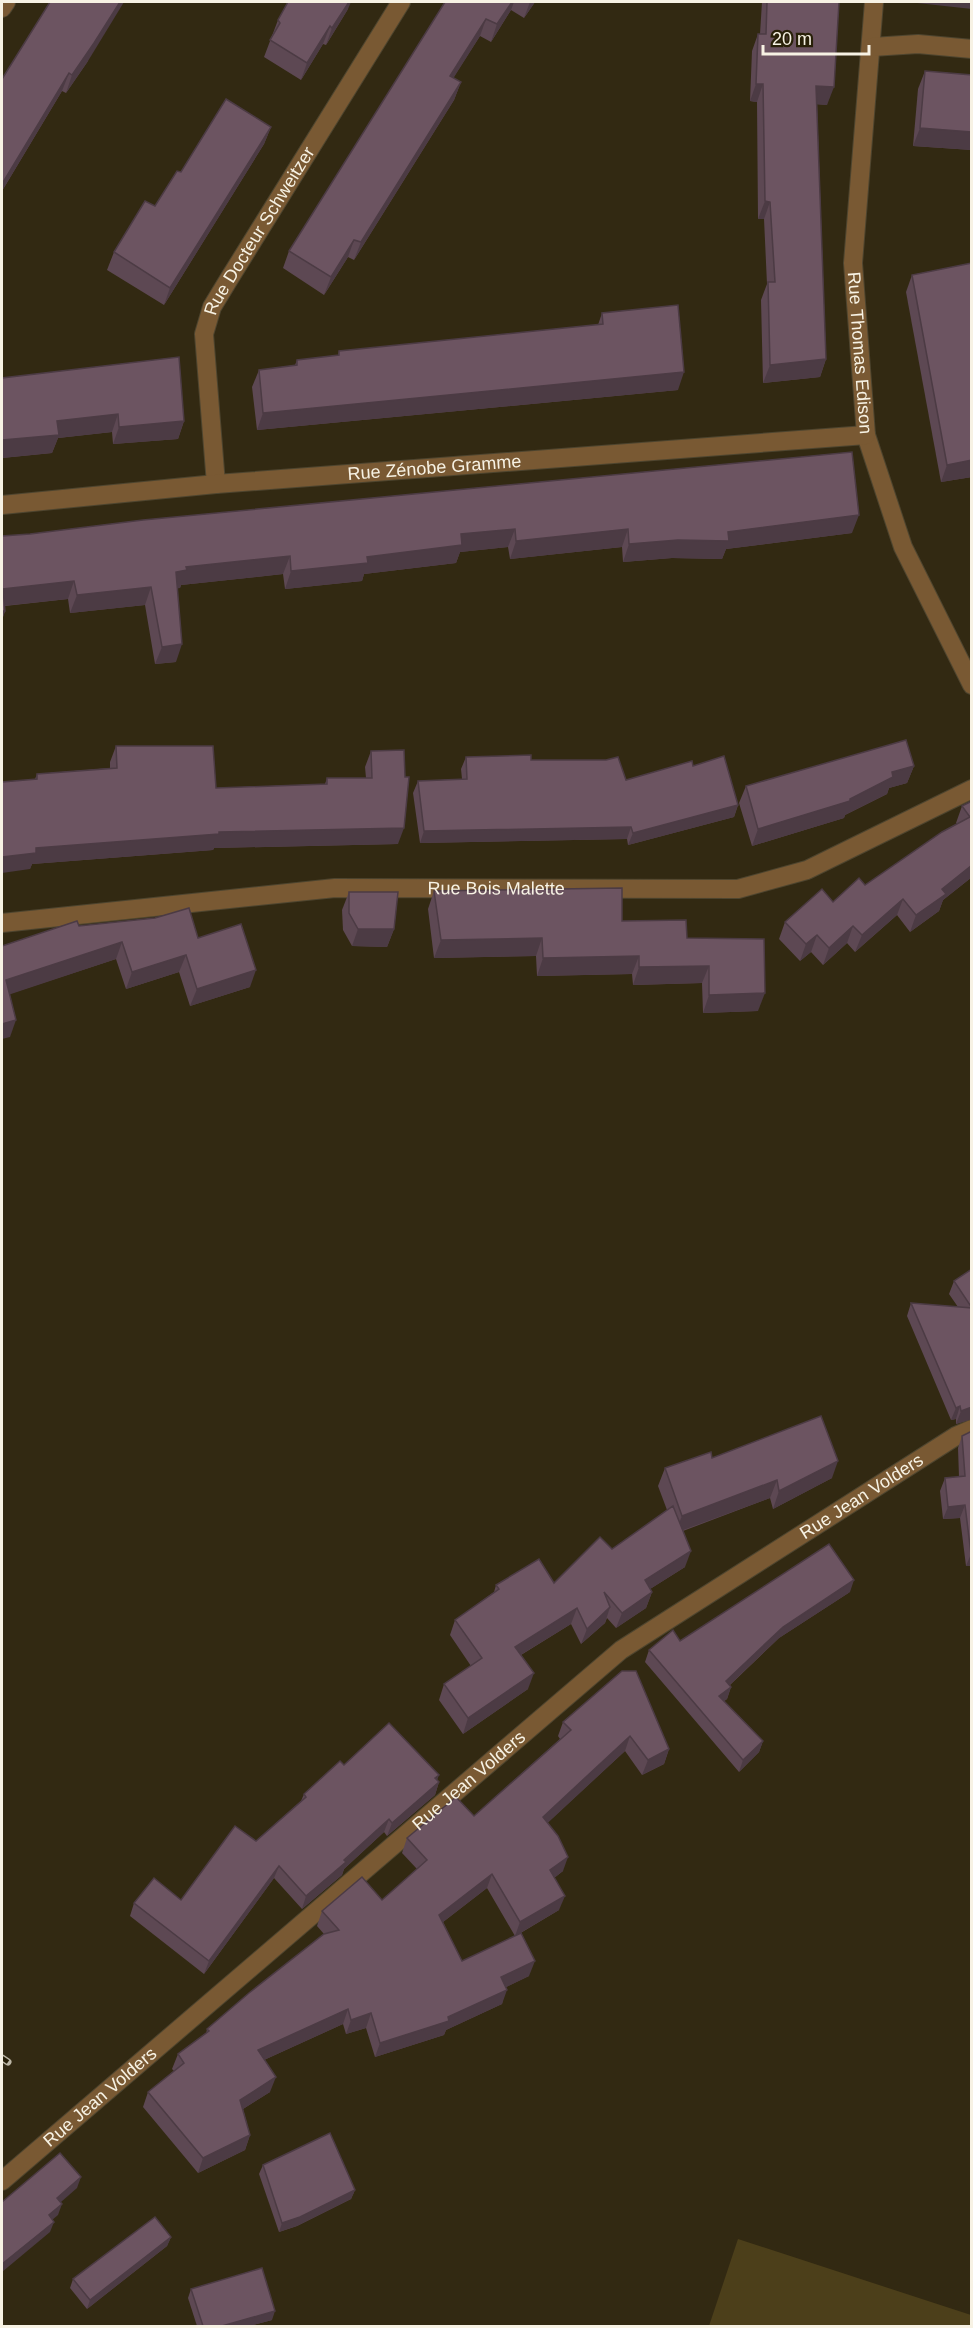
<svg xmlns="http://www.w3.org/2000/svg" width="973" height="2328" font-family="Helvetica,sans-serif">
<rect width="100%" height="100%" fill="#322912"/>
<polygon fill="#4c3f1a" points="738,2239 971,2315 971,2326 709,2326"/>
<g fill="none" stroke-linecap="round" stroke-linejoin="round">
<g stroke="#4e452f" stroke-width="20">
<g id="street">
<path id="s1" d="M874 2 853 263 866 435 903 547 972 685"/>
<polyline points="2,8 6,2"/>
<polyline points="872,47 918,44 972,49"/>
<path id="s2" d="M216 484 204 334 212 307 229 279 401 2"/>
<path id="s3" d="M2 505 216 484 866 435"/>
<path id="s4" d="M2 923 335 888 738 889 807 870 972 789"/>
<path id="s5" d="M2 2181 621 1650 956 1436 972 1429"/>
</g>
</g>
<use href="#street" stroke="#795933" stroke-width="18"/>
<g stroke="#bcb6a5" stroke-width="7">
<polyline id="rail" points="2,2058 8,2062"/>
</g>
<use href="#rail" stroke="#282008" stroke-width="4.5" stroke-dasharray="14" stroke-linecap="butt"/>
</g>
<g fill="#5d4853" fill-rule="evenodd">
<polygon points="445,2 535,2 524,18 511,10 491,42 480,36 453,78 461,82 454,100 354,260 348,257 324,295 283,268 289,251"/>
<polygon points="762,2 839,2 827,105 817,104 826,359 820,377 763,383 761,300 767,284 764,219 758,219 757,102 750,101 752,51 758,34 760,34"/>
<polygon points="348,9 326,45 323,44 301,80 264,57 278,20"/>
<polygon points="88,61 66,93 62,91 2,191 2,79"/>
<polygon points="925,71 972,75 972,150 913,146 918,89"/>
<polygon points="271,127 264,144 164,305 107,270 114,252 155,206 181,172"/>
<polygon points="972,263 972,477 941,482 906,292 912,275"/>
<polygon points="602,313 678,390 257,430 252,387 259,370 295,365 297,360 338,355 339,351 598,325"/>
<polygon points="2,378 184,421 178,439 113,444 112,432 58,438 52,453 2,458"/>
<polygon points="143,520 852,533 726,549 722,559 672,558 623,562 622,547 510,559 508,547 460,552 456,563 364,574 362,581 285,589 283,574 181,585 180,588 177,588 176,662 155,664 145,605 70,613 68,599 5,606 5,611 2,620 2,536 30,534"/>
<polygon points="116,746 216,788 325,784 327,778 366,778 365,767 371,751 398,844 214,848 213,850 32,864 30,869 35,779 37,774 110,768 110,762"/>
<polygon points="466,757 531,760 626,780 693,766 738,805 734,817 628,845 627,839 420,843 413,793 418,781 462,779 461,769"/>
<polygon points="914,766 907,783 889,788 887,794 845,815 844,818 752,846 739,803 746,786"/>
<polygon points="972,801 972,877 943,900 939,911 910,932 897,915 855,952 847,943 823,965 811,952 800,961 779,939 785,922 833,902 865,885 957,824 956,823 962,806"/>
<polygon points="434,891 622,921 687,938 758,1011 703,1013 702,983 633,985 632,974 537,976 536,956 434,958 428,909"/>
<polygon points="349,892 394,929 387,947 352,946 343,930 342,910"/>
<polygon points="79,926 198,938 250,987 190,1006 179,972 126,989 116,959 9,994 10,1037 2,946"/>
<polygon points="972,1269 972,1419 956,1424 956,1419 951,1420 907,1316 911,1303 958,1307 949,1294 954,1281"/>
<polygon points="972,1431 972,1566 966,1566 960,1518 943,1519 940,1491 945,1478 959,1477 958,1448 962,1436"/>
<polygon points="712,1458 832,1478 773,1509 770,1498 683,1531 685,1567 650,1589 652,1592 646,1608 616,1628 607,1618 605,1623 581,1644 571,1624 521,1655 528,1689 463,1734 439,1700 444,1684 471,1666 450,1635 455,1620 494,1592 496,1585 554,1583 612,1549 667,1510 658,1486 665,1468"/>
<polygon points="850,1592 779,1638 730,1685 731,1687 727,1699 724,1701 763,1741 759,1752 739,1772 645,1662 649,1650"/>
<path d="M622 1671 669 1749 664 1764 642 1775 625 1751 547 1823 563 1871 554 1878 559 1910 519 1934 529 1976 506 1987 502 2004 446 2030 444 2035 375 2057 366 2028 346 2034 343 2024 264 2060 270 2092 243 2109 250 2135 245 2150 198 2173 143 2107 148 2092 174 2071 172 2069 178 2054 206 2034 207 2029 324 1934 317 1926 322 1911 382 1900 417 1869 402 1853 407 1838 474 1816 560 1739 558 1736 563 1722ZM487 1888 515 1936 462 1961 443 1922Z"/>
<polygon points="344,1765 437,1780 439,1782 435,1795 387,1836 384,1832 344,1869 342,1875 302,1909 274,1878 204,1974 130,1916 134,1903 181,1900 256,1841 301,1801 304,1794"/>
<polygon points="263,2165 355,2190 351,2199 297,2226 279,2232 259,2174"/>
<polygon points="171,2237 167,2246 87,2309 70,2288 73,2279"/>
<polygon points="191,2289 272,2320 249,2326 197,2326 188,2298"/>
</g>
<g fill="#4c3b44">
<polygon points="120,2 124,2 88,61 66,93 72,75"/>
<polygon points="349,2 351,2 348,9 326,45 332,28"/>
<polygon points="512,2 514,2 511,10 491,42 497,24"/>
<polygon points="530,2 535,2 524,18"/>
<polygon points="917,2 972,2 972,9 917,3"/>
<polygon points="486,19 480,36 444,93 450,76"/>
<polygon points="330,26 323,44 301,80 307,63"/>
<polygon points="69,73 62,91 2,191 2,184"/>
<polygon points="461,82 454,100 354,260 361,242"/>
<polygon points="756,84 763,84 757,102 750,101"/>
<polygon points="816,86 834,87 827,105 810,104"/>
<polygon points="271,127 264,144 164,305 170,288"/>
<polygon points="920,128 972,132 972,150 913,146"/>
<polygon points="765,201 770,202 764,219 758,219"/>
<polygon points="354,240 348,257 324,295 331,277"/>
<polygon points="826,359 820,377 763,383 770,365"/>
<polygon points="684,372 678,390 257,430 263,413"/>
<polygon points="118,414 112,432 58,438 52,453 2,458 2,440 57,421"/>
<polygon points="184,421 178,439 113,444 119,427"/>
<polygon points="972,460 972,477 941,482 947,465"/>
<polygon points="859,515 852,533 726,549 722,559 672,558 623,562 629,544"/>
<polygon points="515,529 508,547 460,552 456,563 364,574 362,581 285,589 291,571 367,557 461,534"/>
<polygon points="628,529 622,547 510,559 516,541"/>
<polygon points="290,556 283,574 181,585 180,588 170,590 176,572 186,567"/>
<polygon points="74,581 68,599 2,606 3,589"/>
<polygon points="151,587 145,605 70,613 77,595"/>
<polygon points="2,611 5,611 2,620"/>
<polygon points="182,644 176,662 155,664 162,647"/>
<polygon points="914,766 907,783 889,788 887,794 845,815 844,818 752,846 758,829 850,799 892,772"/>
<polygon points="738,805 734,817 628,845 633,833"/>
<polygon points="631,827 627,839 420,843 424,831"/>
<polygon points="404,828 398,844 214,848 213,850 32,864 30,869 2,873 2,857 36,848 219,832"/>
<polygon points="972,865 972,877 943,900 939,911 910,932 916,915 942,889"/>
<polygon points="903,899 897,915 855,952 862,935"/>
<polygon points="853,926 847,943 823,965 829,948"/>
<polygon points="358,929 394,929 387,947 352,946"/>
<polygon points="817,935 811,952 800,961 806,944"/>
<polygon points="542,938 536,956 434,958 441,940"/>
<polygon points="122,942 116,959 2,997 6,980"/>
<polygon points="186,955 179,972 126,989 132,972"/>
<polygon points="639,956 632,974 537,976 543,958"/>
<polygon points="709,966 702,983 633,985 639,967"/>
<polygon points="256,970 250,987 190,1006 197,989"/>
<polygon points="765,993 758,1011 703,1013 709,995"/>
<polygon points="16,1020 10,1037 2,1039 2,1024"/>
<polygon points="960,1406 956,1419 951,1420 956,1408"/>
<polygon points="972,1407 972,1419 956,1424 961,1411"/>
<polygon points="838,1461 832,1478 773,1509 779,1491"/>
<polygon points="777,1480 770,1498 675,1533 682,1516"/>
<polygon points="965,1505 960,1518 943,1519 948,1507"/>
<polygon points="691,1551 685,1567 639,1596 645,1580"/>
<polygon points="971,1554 972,1554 972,1566 966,1566"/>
<polygon points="854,1580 850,1592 779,1638 722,1692 726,1681 783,1627"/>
<polygon points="652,1592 646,1608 616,1628 622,1613"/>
<polygon points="610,1607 605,1623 581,1644 587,1629"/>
<polygon points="577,1608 571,1624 509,1662 515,1647"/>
<polygon points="534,1673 528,1689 463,1734 468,1718"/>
<polygon points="731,1687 727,1699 715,1708 719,1696"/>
<polygon points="630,1736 625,1751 538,1832 543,1817"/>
<polygon points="763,1741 759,1752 739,1772 743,1760"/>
<polygon points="669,1749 664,1764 642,1775 648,1760"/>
<polygon points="439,1775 435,1786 439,1782 435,1795 387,1836 392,1823"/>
<polygon points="389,1819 384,1832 344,1869 342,1875 302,1909 306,1896"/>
<polygon points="568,1857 563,1871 545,1885 550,1870"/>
<polygon points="279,1866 274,1878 204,1974 209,1961"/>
<polygon points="492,1874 487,1888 434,1929 439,1915"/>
<polygon points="565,1896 559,1910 515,1936 520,1922"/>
<polygon points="535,1961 529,1976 496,1992 501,1977"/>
<polygon points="507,1990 502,2004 446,2030 444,2035 375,2057 380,2043 448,2017"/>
<polygon points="348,2009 343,2024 253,2065 258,2050"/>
<polygon points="371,2013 366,2028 346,2034 351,2020"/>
<polygon points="276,2077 270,2092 235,2114 240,2100"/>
<polygon points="250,2135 245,2150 198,2173 203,2158"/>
<polygon points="81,2177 77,2188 53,2209 57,2198"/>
<polygon points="355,2190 351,2199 297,2226 279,2232 282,2223"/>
<polygon points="62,2204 58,2215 45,2226 49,2215"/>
<polygon points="54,2222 50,2232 2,2272 2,2264"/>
<polygon points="171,2237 167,2246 87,2309 90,2300"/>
<polygon points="275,2311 272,2320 249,2326 222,2326"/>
</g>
<g fill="#6c5461" stroke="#4c3b44" stroke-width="1.5">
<polygon points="50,2 120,2 94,43 72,75 69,73 2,184 2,79"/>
<polygon points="288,2 349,2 332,28 330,26 307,63 270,40 280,23 278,20"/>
<polygon points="445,2 512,2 497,24 486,19 450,76 461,82 361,242 354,240 331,277 289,251"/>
<polygon points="767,2 839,2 834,87 816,86 826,359 770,365 768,282 775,282 770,202 765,201 763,84 756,84 758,34 766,34"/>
<polygon points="925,71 972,75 972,132 920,128"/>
<polygon points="226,99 271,127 170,288 114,252 145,201 155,206 177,171 181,172"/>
<polygon points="972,263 972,460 947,465 912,275"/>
<polygon points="678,305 684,372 263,413 259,370 297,365 297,360 339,355 339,351 603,324 602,313"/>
<polygon points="179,357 184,421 119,427 118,414 57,421 59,435 2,440 2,378"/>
<polygon points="852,452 859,515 728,532 729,541 678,540 629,544 628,529 516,541 515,529 461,534 462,545 367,557 368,563 291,571 290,556 186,567 187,570 176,572 182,644 162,647 151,587 77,595 74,581 3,589 5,611 2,611 2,536 30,534 143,520"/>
<polygon points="906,740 914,766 892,772 893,777 850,799 850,801 758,829 746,786"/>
<polygon points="116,746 213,746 216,788 327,784 327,778 372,778 371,751 404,750 405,777 409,777 404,828 219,832 219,834 36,848 36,853 2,857 2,782 37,779 37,774 117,768"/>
<polygon points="531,755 531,760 606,760 618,757 626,780 692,761 693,766 724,756 738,805 633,833 631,827 424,831 418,781 467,779 466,757"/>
<polygon points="972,801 972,865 942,889 946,894 916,915 903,899 862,935 853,926 829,948 817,935 806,944 785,922 822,889 833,902 859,878 865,885 942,832 970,817 962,806"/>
<polygon points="622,888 622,921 686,920 687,938 764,939 765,993 709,995 709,966 639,967 639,956 543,958 542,938 441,940 434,891"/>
<polygon points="349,892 398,892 394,929 358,929 349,913"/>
<polygon points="189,908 198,938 241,924 256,970 197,989 186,955 132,972 122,942 6,980 16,1020 2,1024 2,946 77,921 79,926 155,918"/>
<polygon points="972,1269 972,1308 954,1281"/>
<polygon points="911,1303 972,1308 972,1407 961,1411 960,1406 956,1408"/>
<polygon points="821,1416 838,1461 779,1491 777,1480 682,1516 665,1468 711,1452 712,1458"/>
<polygon points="972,1431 972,1554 971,1554 965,1505 948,1507 945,1478 965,1476 962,1436"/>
<polygon points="673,1506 691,1551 645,1580 652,1592 622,1613 604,1592 610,1607 587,1629 577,1608 515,1647 534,1673 468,1718 444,1684 482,1658 455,1620 499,1589 496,1585 539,1559 554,1583 600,1537 612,1549"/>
<polygon points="829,1544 854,1580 783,1627 726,1681 731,1687 719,1696 763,1741 743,1760 649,1650 673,1630 680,1641"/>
<polygon points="622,1671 636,1671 669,1749 648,1760 630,1736 543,1817 558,1836 568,1857 550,1870 565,1896 520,1922 492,1874 439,1915 462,1961 521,1933 535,1961 501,1977 507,1990 448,2017 449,2021 380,2043 371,2013 351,2020 348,2009 258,2050 276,2077 240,2100 250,2135 203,2158 148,2092 184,2063 178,2054 209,2031 207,2029 249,1993 324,1934 339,1930 322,1911 362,1877 382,1900 427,1860 407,1838 456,1797 474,1816 571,1730 563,1722"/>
<polygon points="389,1723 439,1775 435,1778 439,1782 392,1823 389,1819 344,1860 346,1862 306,1896 279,1866 209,1961 134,1903 154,1878 181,1900 235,1826 256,1841 306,1797 304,1794 340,1761 344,1765"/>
<polygon points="330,2133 355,2190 300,2217 282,2223 263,2165"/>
<polygon points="60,2153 81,2177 57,2198 62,2204 49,2215 54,2222 2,2264 2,2202"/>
<polygon points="155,2217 171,2237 90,2300 73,2279"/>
<polygon points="262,2268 275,2311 222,2326 203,2326 191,2289"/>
</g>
<g text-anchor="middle" stroke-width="5" stroke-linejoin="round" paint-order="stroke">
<g font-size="18" fill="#f7f2e4" stroke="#282008">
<text dy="6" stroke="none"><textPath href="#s2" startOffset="268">Rue Docteur Schweitzer</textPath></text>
<text dy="6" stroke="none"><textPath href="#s1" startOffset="352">Rue Thomas Edison</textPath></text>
<text dy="6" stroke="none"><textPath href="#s3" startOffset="434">Rue Zénobe Gramme</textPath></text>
<text dy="6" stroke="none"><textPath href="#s4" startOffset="496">Rue Bois Malette</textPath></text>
<text dy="6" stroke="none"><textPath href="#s5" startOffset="1101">Rue Jean Volders</textPath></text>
<text dy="6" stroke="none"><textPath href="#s5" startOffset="615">Rue Jean Volders</textPath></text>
<text dy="6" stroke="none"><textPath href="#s5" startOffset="129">Rue Jean Volders</textPath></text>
</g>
</g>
<rect width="973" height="2328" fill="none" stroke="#f7f2e4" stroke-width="6"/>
<path d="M763 45v9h106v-9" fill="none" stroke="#f7f2e4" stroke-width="3"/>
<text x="772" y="45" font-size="18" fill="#f7f2e4" stroke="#282008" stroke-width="4.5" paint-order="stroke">20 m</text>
</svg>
